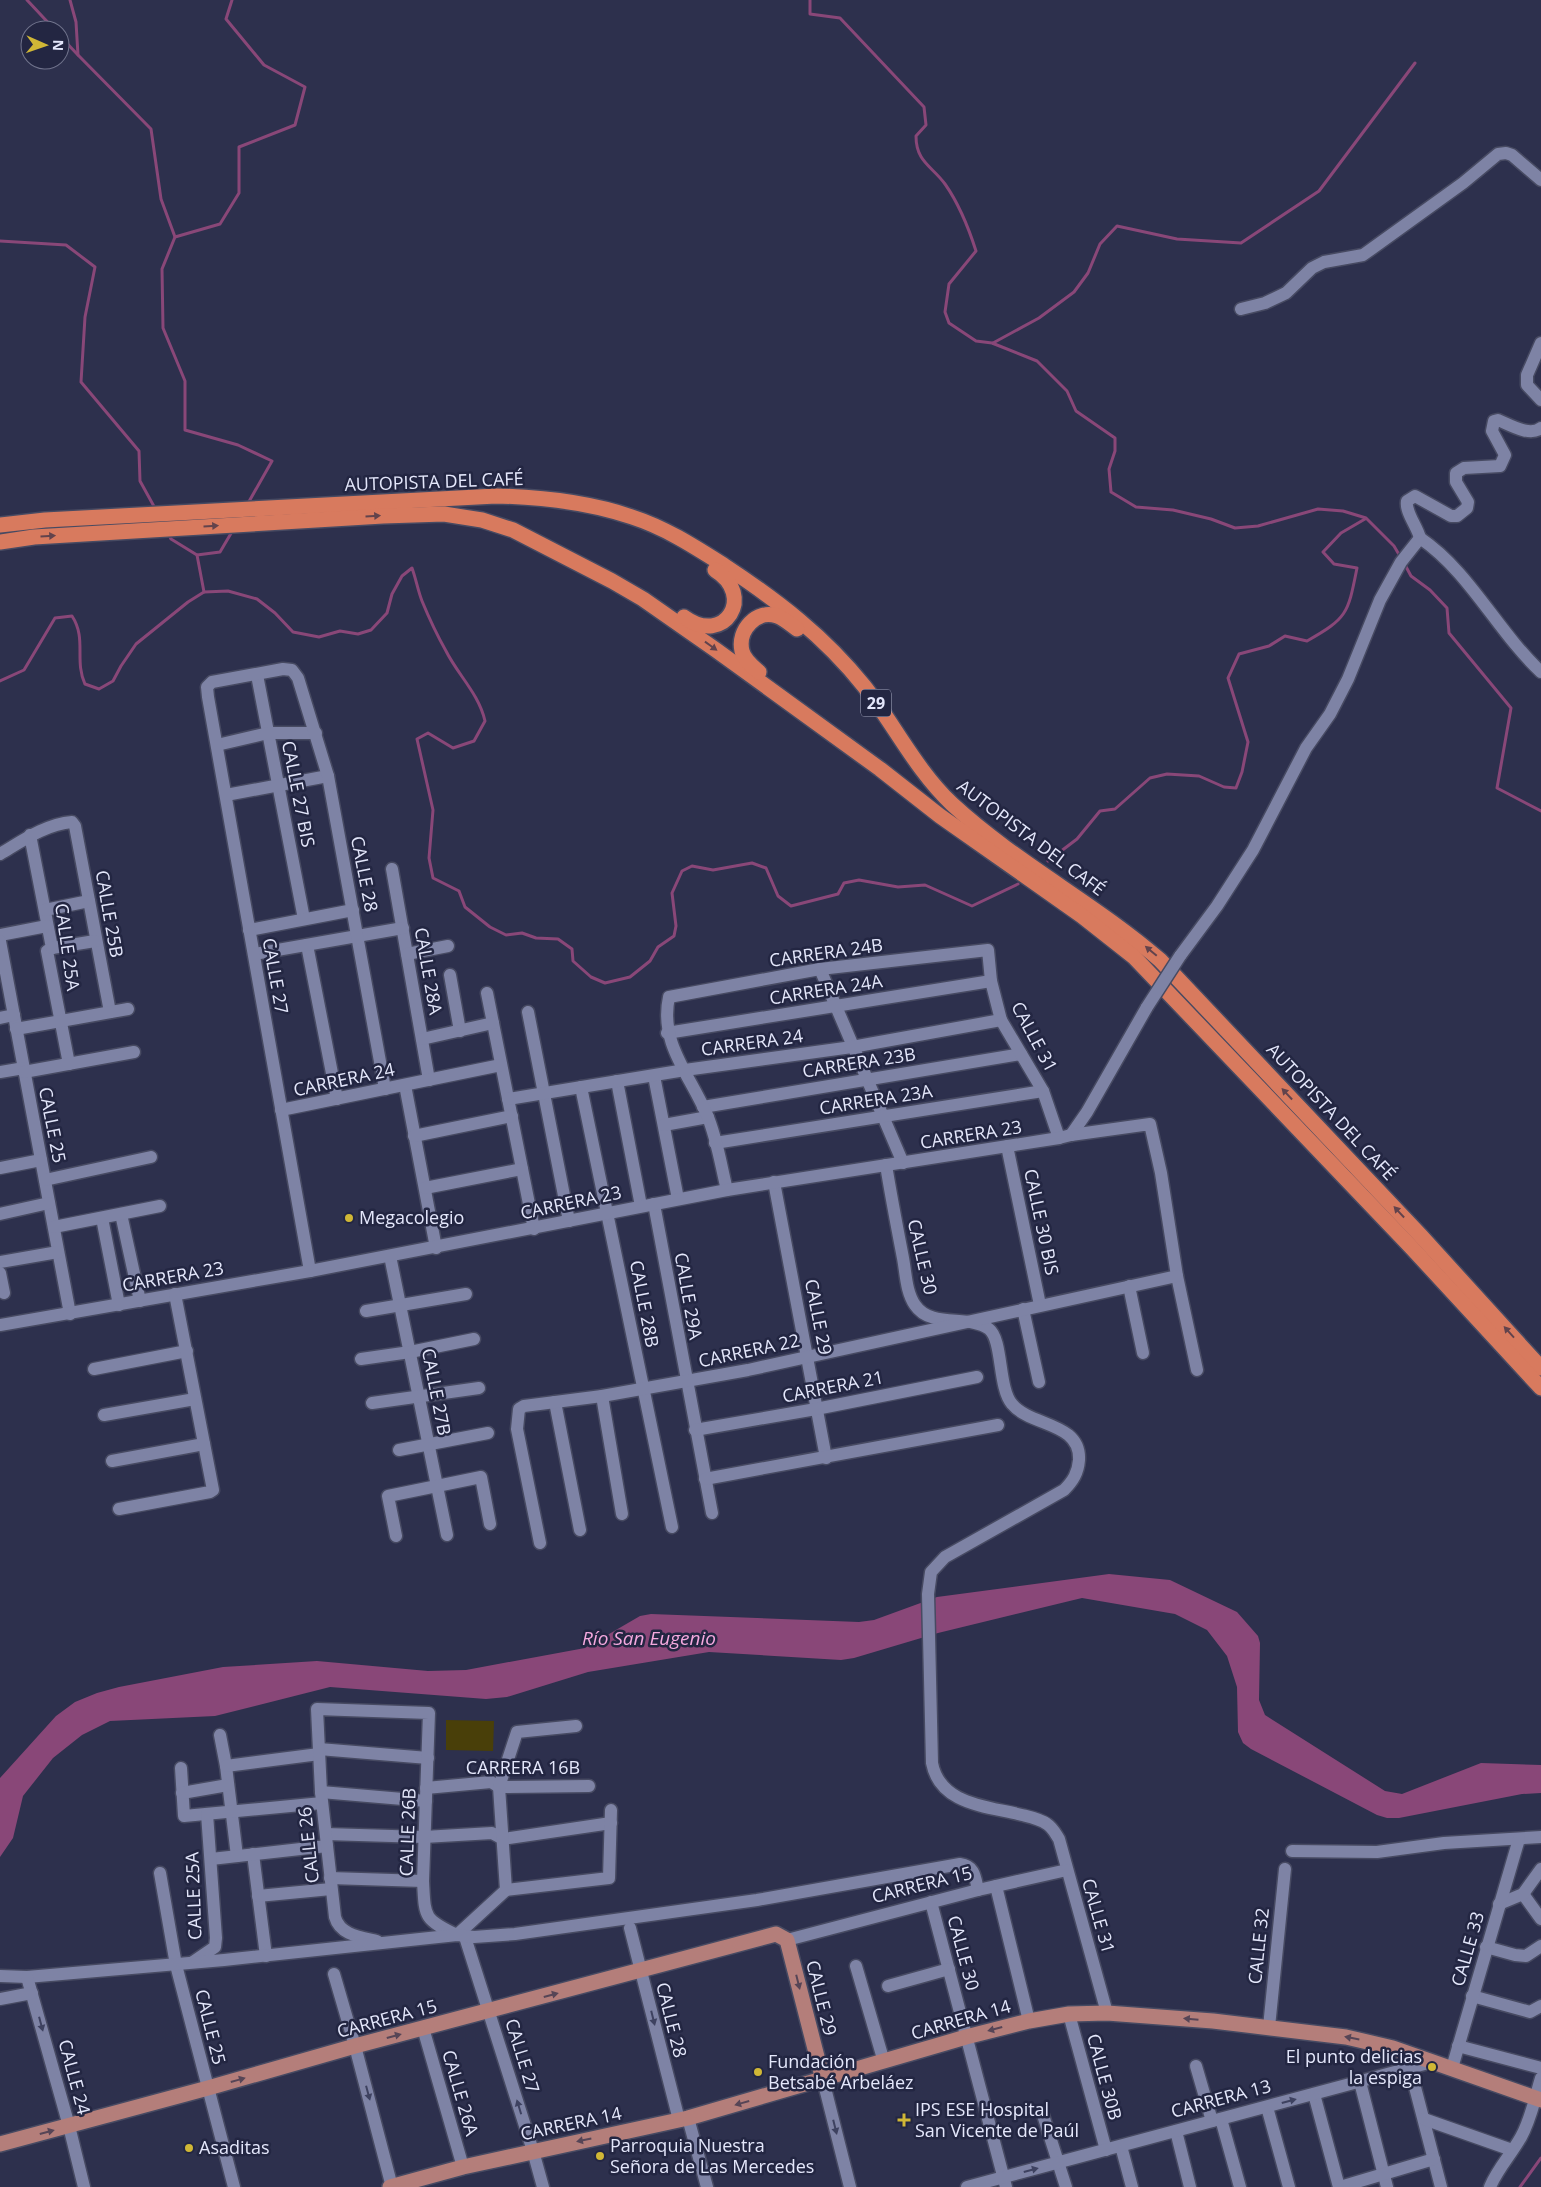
<svg xmlns="http://www.w3.org/2000/svg" width="1541" height="2187" font-family="'Open Sans',sans-serif">
<rect width="100%" height="100%" fill="#2d304d"/>
<polygon fill="#493f09" points="446,1720 494,1721 493,1751 446,1750"/>
<polygon fill="#894778" points="1109,1574 1170,1580 1237,1612 1258,1636 1260,1643 1259,1700 1265,1715 1385,1791 1402,1794 1481,1763 1541,1765 1541,1793 1522,1794 1399,1818 1387,1818 1377,1815 1251,1749 1243,1743 1238,1732 1237,1687 1227,1656 1207,1630 1175,1614 1082,1598 938,1633 854,1658 841,1660 709,1652 588,1672 507,1697 486,1699 330,1687 215,1716 110,1721 82,1735 53,1758 23,1796 13,1838 0,1857 0,1778 56,1716 75,1702 97,1693 119,1687 223,1667 317,1661 428,1671 466,1670 585,1648 640,1616 651,1614 859,1622 874,1620 937,1597"/>
<g fill="none" stroke-linecap="round" stroke-linejoin="round">
<g stroke="#894778" stroke-width="3">
<polyline points="27,0 55,30"/>
<polyline points="70,0 76,22 78,55 151,129 161,199 175,237"/>
<polyline points="232,0 226,19 264,65 305,87 295,125 239,147 239,193 220,224 175,237 162,269 163,328 185,381 185,430 238,445 272,461 247,505"/>
<path d="M810 0V14L840 18 924 107 926 125 916 136C916 162 932 166 945 184 959 204 969 229 976 251L949 284 945 312 949 323 976 341 992 343 1037 361 1067 391 1076 411 1115 438V451L1109 469 1111 492 1136 507 1173 510 1211 519 1235 528 1258 526 1318 509 1343 511 1366 518 1394 546 1401 558"/>
<polyline points="60,36 78,55"/>
<polyline points="0,241 66,245 95,267 85,317 81,382 139,451 140,481 156,510"/>
<polyline points="993,343 1039,318 1074,292 1088,273 1100,244 1117,226 1177,239 1241,243 1319,191 1415,63"/>
<polyline points="168,533 171,539 197,555 204,592"/>
<polyline points="197,555 220,552 233,530"/>
<polyline points="1404,563 1411,576 1430,590 1447,608 1449,633 1511,708 1497,788 1541,811"/>
<path d="M0 681 24 670 55 618 72 616C87 639 74 660 85 684L99 689 113 681 121 666 136 644 188 602 204 592 228 591 257 599 275 613 293 632 319 637 340 631 358 634 371 630 387 613 392 594 402 576 412 568C416 579 418 591 422 601 429 618 437 635 446 651 458 675 479 694 485 721L474 741 453 748 428 733 417 739 433 810 429 858 433 878 459 891 465 907 490 927 506 935 522 933 536 938 558 939 572 949 573 961 591 977 605 983 630 977 650 961 658 947 674 936 676 926 672 893 682 871 692 866 713 870 752 863 766 868 778 896 791 906 838 894 844 883 859 880 898 887 925 885 972 906 1018 884"/>
<path d="M1048 861 1077 839 1100 811 1115 809 1150 778 1167 774 1199 776 1224 787 1236 788 1242 772 1248 742 1228 678 1239 654 1269 646 1285 636 1307 641C1348 618 1348 613 1357 568L1334 564 1323 552 1341 533 1365 519"/>
<polyline points="1520,2187 1541,2158"/>
</g>
<g stroke="#474a62" stroke-width="15">
<g id="street">
<polyline points="1241,309 1265,303 1286,293 1312,268 1324,262 1363,255 1463,183 1498,154 1506,153 1512,155 1541,180"/>
<polyline points="1541,343 1527,375 1527,385 1541,400"/>
<path d="M1420 538C1417 526 1405 512 1407 501L1415 496 1451 516H1457L1467 508 1468 502 1456 482V473L1464 468 1500 466 1505 455 1492 431 1494 421 1498 420C1510 425 1530 437 1541 428"/>
<polyline points="257,675 304,919"/>
<polyline points="217,745 268,733 316,733"/>
<polyline points="226,795 328,776"/>
<polyline points="30,835 52,948 47,951 69,1064"/>
<path d="M0 854C22 841 46 824 72 822L75 826 110 1012"/>
<polyline points="392,869 429,1080"/>
<polyline points="45,910 89,901"/>
<polyline points="249,930 353,910"/>
<polyline points="0,935 47,926"/>
<polyline points="0,941 70,1314"/>
<polyline points="307,945 337,1099"/>
<polyline points="52,948 95,941"/>
<polyline points="254,954 403,928"/>
<polyline points="407,954 448,946"/>
<path d="M1180 956 1217 906 1253 850 1306 748 1330 714 1348 679 1380 600 1401 562 1420 538C1470 572 1497 631 1541 672"/>
<polyline points="820,969 903,1163"/>
<polyline points="450,975 460,1031"/>
<polyline points="487,993 534,1229"/>
<polyline points="528,1012 569,1221"/>
<polyline points="0,1018 14,1015"/>
<polyline points="16,1029 128,1009"/>
<polyline points="667,1033 991,981"/>
<polyline points="422,1039 493,1023"/>
<polyline points="0,1072 24,1068"/>
<polyline points="24,1072 134,1052"/>
<polyline points="654,1076 678,1199"/>
<polyline points="617,1081 641,1206"/>
<polyline points="405,1085 436,1248"/>
<polyline points="581,1087 672,1527"/>
<polyline points="508,1099 685,1070 852,1047 1001,1020"/>
<polyline points="703,1107 1021,1054"/>
<polyline points="281,1110 501,1065"/>
<polyline points="664,1125 708,1117"/>
<polyline points="1071,1135 1087,1112 1147,1007"/>
<polyline points="414,1136 512,1116"/>
<polyline points="715,1143 1043,1091"/>
<polyline points="1007,1146 1040,1305"/>
<path d="M886 1165C891 1196 897 1227 903 1258 906 1274 906 1292 915 1305 931 1329 969 1314 989 1329 1003 1340 998 1388 1012 1404 1031 1427 1081 1422 1079 1460 1078 1473 1073 1481 1064 1490L945 1557 931 1572 928 1594 932 1763C940 1805 987 1806 1022 1815 1030 1817 1040 1819 1047 1824 1053 1828 1055 1833 1059 1839L1107 2013"/>
<polyline points="0,1168 41,1160"/>
<polyline points="45,1180 151,1157"/>
<polyline points="774,1182 826,1458"/>
<polyline points="425,1188 522,1169"/>
<path d="M727 1190C721 1166 717 1138 707 1115 690 1075 659 1043 669 997L820 969 988 950 991 981 1001 1020 1043 1091 1059 1138"/>
<polyline points="654,1204 712,1513"/>
<polyline points="0,1214 49,1203"/>
<polyline points="121,1214 140,1301"/>
<polyline points="102,1218 119,1305"/>
<polyline points="54,1227 160,1206"/>
<polyline points="390,1256 447,1535"/>
<polyline points="0,1262 58,1252"/>
<polyline points="310,1271 208,697 207,687 212,682 283,669 292,670 298,678 328,776 385,1089"/>
<polyline points="0,1273 4,1293"/>
<polyline points="1129,1286 1143,1353"/>
<polyline points="1023,1309 1039,1382"/>
<polyline points="366,1311 466,1294"/>
<polyline points="0,1325 310,1271 727,1190 1059,1138 1071,1135 1150,1124 1161,1173 1177,1276 1197,1370"/>
<polyline points="361,1359 410,1352 474,1339"/>
<polyline points="94,1369 187,1351"/>
<polyline points="602,1396 622,1514"/>
<polyline points="555,1402 580,1530"/>
<polyline points="372,1403 479,1388"/>
<polyline points="104,1415 195,1399"/>
<polyline points="695,1430 816,1409 977,1377"/>
<polyline points="399,1450 488,1433"/>
<polyline points="112,1461 204,1444"/>
<polyline points="705,1479 998,1425"/>
<polyline points="119,1509 210,1492 213,1490 175,1294"/>
<polyline points="396,1536 388,1496 481,1477 490,1524"/>
<polyline points="540,1543 517,1429 519,1409 524,1406 602,1396 748,1370 1177,1276"/>
<polyline points="220,1735 226,1766 237,1856"/>
<polyline points="319,1749 428,1758"/>
<polyline points="226,1766 319,1754"/>
<polyline points="181,1768 184,1816 322,1803"/>
<polyline points="426,1788 491,1782 499,1787 589,1786"/>
<polyline points="321,1792 426,1801"/>
<polyline points="182,1793 228,1785"/>
<polyline points="326,1834 424,1837 492,1833 503,1839 611,1823"/>
<polyline points="1292,1851 1377,1852 1444,1843 1541,1837"/>
<polyline points="253,1854 266,1956"/>
<polyline points="211,1859 327,1846"/>
<polyline points="160,1873 176,1965 234,2187"/>
<polyline points="330,1878 423,1881"/>
<polyline points="996,1886 1029,2021"/>
<polyline points="506,1890 609,1878 611,1810"/>
<polyline points="1523,1894 1541,1919"/>
<polyline points="258,1896 331,1889"/>
<polyline points="931,1902 1006,2187"/>
<polyline points="1499,1904 1523,1894 1541,1869"/>
<polyline points="630,1928 679,2120"/>
<polyline points="465,1937 533,2151 543,2187"/>
<polyline points="787,1940 978,1890 1067,1870"/>
<path d="M377 1941C360 1937 340 1935 335 1917L321 1792 317 1709 429 1713 423 1881C425 1917 423 1919 457 1935L506 1890 499 1787 517 1732 576 1726"/>
<polyline points="1486,1947 1515,1955 1526,1956 1541,1946"/>
<polyline points="193,1962 215,1947 216,1938 207,1814"/>
<polyline points="856,1966 884,2062"/>
<polyline points="334,1974 355,2046 392,2187"/>
<path d="M0 1976 27 1977 224 1960 457 1935 474 1937 515 1934 757 1900 960 1864C975 1866 975 1877 978 1890"/>
<polyline points="27,1977 69,2126 84,2187"/>
<polyline points="888,1986 949,1969"/>
<polyline points="1472,1996 1530,2012 1541,2006"/>
<polyline points="0,1999 32,1993"/>
<polyline points="1069,2014 1106,2150"/>
<polyline points="1269,2027 1285,1869"/>
<polyline points="423,2028 463,2167"/>
<polyline points="1458,2046 1541,2068"/>
<polyline points="1196,2066 1212,2121"/>
<polyline points="1410,2068 1441,2187"/>
<polyline points="1452,2068 1519,1839"/>
<polyline points="823,2080 850,2187"/>
<polyline points="1360,2082 1387,2187"/>
<polyline points="1314,2094 1339,2187"/>
<polyline points="1267,2107 1289,2187"/>
<polyline points="1043,2115 1066,2187"/>
<polyline points="688,2118 707,2187"/>
<polyline points="1221,2119 1240,2187"/>
<polyline points="1424,2119 1512,2150"/>
<polyline points="1176,2131 1190,2187"/>
<polyline points="1121,2146 1132,2187"/>
<polyline points="967,2187 1432,2062"/>
<polyline points="1340,2187 1434,2159"/>
<path d="M1490 2187C1498 2168 1511 2155 1521 2137 1531 2119 1535 2098 1541 2078"/>
</g>
</g>
<g stroke="#474a62" stroke-width="18">
<g id="primary">
<polyline points="0,2144 208,2088 355,2046 776,1934 787,1940 823,2080"/>
<polyline points="390,2187 463,2167 688,2118 966,2037 1029,2021 1069,2014 1107,2013 1213,2021 1346,2037 1393,2048 1541,2100"/>
</g>
</g>
<g stroke="#474a62" stroke-width="18">
<g id="highway">
<path d="M0 525 45 520 496 496C542 497 588 502 632 517 666 528 695 547 725 566 778 601 824 636 864 686 894 724 916 770 952 804 1016 863 1094 903 1160 960L1421 1236 1541 1368"/>
<polyline points="0,542 34,537 383,516 444,514 482,520 513,530 612,581 643,599 716,650 880,769 940,816 1082,916 1134,957 1411,1247 1541,1388"/>
<path d="M684 617C725 647 756 595 715 570"/>
<path d="M759 672C752 666 744 660 742 651 737 630 757 609 777 616 785 619 791 625 797 629"/>
</g>
</g>
<use href="#street" stroke="#7e83a5" stroke-width="12"/>
<use href="#primary" stroke="#b47e7a" stroke-width="15"/>
<use href="#highway" stroke="#d87a5e" stroke-width="15"/>
<g stroke="#474a62" stroke-width="15" stroke-linecap="butt">
<polyline id="street-bridge" points="1147,1007 1180,956"/>
</g>
<use href="#street-bridge" stroke="#7e83a5" stroke-width="12"/>
</g>
<defs><path id="oneway-solid" d="M-6-.8H1V-3.2L6.5 0L1 3.2V.8H-6Z" transform="scale(1.25)"/></defs>
<g fill="#62434c">
<use href="#oneway-solid" transform="translate(373 516) rotate(-4)"/>
<use href="#oneway-solid" transform="translate(211 526) rotate(-4)"/>
<use href="#oneway-solid" transform="translate(48 536) rotate(-3)"/>
<use href="#oneway-solid" transform="translate(711 646) rotate(36)"/>
<use href="#oneway-solid" transform="translate(1151 951) rotate(-140)"/>
<use href="#oneway-solid" transform="translate(1287 1094) rotate(-133)"/>
<use href="#oneway-solid" transform="translate(1399 1212) rotate(-133)"/>
<use href="#oneway-solid" transform="translate(1509 1332) rotate(-132)"/>
</g>
<g fill="#564556">
<use href="#oneway-solid" transform="translate(798 1982) rotate(76)"/>
<use href="#oneway-solid" transform="translate(551 1995) rotate(-15)"/>
<use href="#oneway-solid" transform="translate(1191 2019) rotate(-175)"/>
<use href="#oneway-solid" transform="translate(995 2029) rotate(165)"/>
<use href="#oneway-solid" transform="translate(394 2036) rotate(-15)"/>
<use href="#oneway-solid" transform="translate(1352 2038) rotate(-169)"/>
<use href="#oneway-solid" transform="translate(238 2080) rotate(-16)"/>
<use href="#oneway-solid" transform="translate(742 2103) rotate(164)"/>
<use href="#oneway-solid" transform="translate(47 2132) rotate(-15)"/>
<use href="#oneway-solid" transform="translate(584 2140) rotate(168)"/>
</g>
<g fill="#3e4260">
<use href="#oneway-solid" transform="translate(653 2018) rotate(76)"/>
<use href="#oneway-solid" transform="translate(41 2024) rotate(75)"/>
<use href="#oneway-solid" transform="translate(368 2093) rotate(75)"/>
<use href="#oneway-solid" transform="translate(1289 2101) rotate(-15)"/>
<use href="#oneway-solid" transform="translate(519 2107) rotate(-107)"/>
<use href="#oneway-solid" transform="translate(835 2127) rotate(76)"/>
<use href="#oneway-solid" transform="translate(1031 2170) rotate(-15)"/>
</g>
<g fill="#d0b736" stroke="#232642" stroke-width="2">
<circle cx="349" cy="1218" r="5"/>
<circle cx="1432" cy="2067" r="5"/>
<circle cx="758" cy="2072" r="5"/>
<path d="M901.5 2112.5h5v5h5v5h-5v5h-5v-5h-5v-5h5z"/>
<circle cx="189" cy="2148" r="5"/>
<circle cx="600" cy="2156" r="5"/>
</g>
<g text-anchor="middle" stroke-width="5" stroke-linejoin="round" paint-order="stroke">
<rect fill="#232642" stroke="#aaadc4" stroke-width="1" x="861" y="689.5" width="30" height="27" rx="4"/>
<g font-size="16" font-weight="bold" fill="#e4e7fb">
<text x="876" y="709">29</text>
</g>
<g font-size="18" fill="#e4e7fb" stroke="#232642">
<text transform="translate(434 482) rotate(-2)" y="6">AUTOPISTA DEL CAFÉ</text>
<text transform="translate(298 794) rotate(79)" y="6">CALLE 27 BIS</text>
<text transform="translate(1031 838) rotate(37)" y="6">AUTOPISTA DEL CAFÉ</text>
<text transform="translate(364 874) rotate(79)" y="6">CALLE 28</text>
<text transform="translate(109 914) rotate(80)" y="6">CALLE 25B</text>
<text transform="translate(67 947) rotate(82)" y="6">CALLE 25A</text>
<text transform="translate(826 953) rotate(-8)" y="6">CARRERA 24B</text>
<text transform="translate(428 971) rotate(80)" y="6">CALLE 28A</text>
<text transform="translate(275 976) rotate(80)" y="6">CALLE 27</text>
<text transform="translate(826 990) rotate(-9)" y="6">CARRERA 24A</text>
<text transform="translate(1034 1037) rotate(62)" y="6">CALLE 31</text>
<text transform="translate(752 1043) rotate(-8)" y="6">CARRERA 24</text>
<text transform="translate(859 1063) rotate(-9)" y="6">CARRERA 23B</text>
<text transform="translate(344 1080) rotate(-12)" y="6">CARRERA 24</text>
<text transform="translate(876 1100) rotate(-9)" y="6">CARRERA 23A</text>
<text transform="translate(1331 1112) rotate(47)" y="6">AUTOPISTA DEL CAFÉ</text>
<text transform="translate(52 1125) rotate(79)" y="6">CALLE 25</text>
<text transform="translate(971 1135) rotate(-9)" y="6">CARRERA 23</text>
<text transform="translate(571 1203) rotate(-12)" y="6">CARRERA 23</text>
<text transform="translate(1041 1222) rotate(78)" y="6">CALLE 30 BIS</text>
<text transform="translate(922 1257) rotate(77)" y="6">CALLE 30</text>
<text transform="translate(173 1277) rotate(-10)" y="6">CARRERA 23</text>
<text transform="translate(688 1296) rotate(80)" y="6">CALLE 29A</text>
<text transform="translate(644 1304) rotate(79)" y="6">CALLE 28B</text>
<text transform="translate(818 1317) rotate(79)" y="6">CALLE 29</text>
<text transform="translate(749 1351) rotate(-12)" y="6">CARRERA 22</text>
<text transform="translate(833 1387) rotate(-11)" y="6">CARRERA 21</text>
<text transform="translate(436 1392) rotate(79)" y="6">CALLE 27B</text>
<text x="523" y="1774">CARRERA 16B</text>
<text transform="translate(408 1832) rotate(-88)" y="6">CALLE 26B</text>
<text transform="translate(309 1845) rotate(-96)" y="6">CALLE 26</text>
<text transform="translate(922 1885) rotate(-14)" y="6">CARRERA 15</text>
<text transform="translate(194 1896) rotate(-92)" y="6">CALLE 25A</text>
<text transform="translate(1098 1916) rotate(74)" y="6">CALLE 31</text>
<text transform="translate(1259 1946) rotate(-84)" y="6">CALLE 32</text>
<text transform="translate(1468 1949) rotate(-74)" y="6">CALLE 33</text>
<text transform="translate(963 1953) rotate(75)" y="6">CALLE 30</text>
<text transform="translate(821 1998) rotate(76)" y="6">CALLE 29</text>
<text transform="translate(387 2019) rotate(-15)" y="6">CARRERA 15</text>
<text transform="translate(671 2020) rotate(76)" y="6">CALLE 28</text>
<text transform="translate(961 2020) rotate(-16)" y="6">CARRERA 14</text>
<text transform="translate(210 2027) rotate(76)" y="6">CALLE 25</text>
<text transform="translate(522 2056) rotate(73)" y="6">CALLE 27</text>
<text transform="translate(74 2077) rotate(75)" y="6">CALLE 24</text>
<text transform="translate(1104 2077) rotate(75)" y="6">CALLE 30B</text>
<text transform="translate(460 2093) rotate(74)" y="6">CALLE 26A</text>
<text transform="translate(1221 2099) rotate(-15)" y="6">CARRERA 13</text>
<text transform="translate(571 2124) rotate(-12)" y="6">CARRERA 14</text>
</g>
<g font-size="18" fill="#e4e7fb" stroke="#232642" text-anchor="start">
<text x="359" y="1224">Megacolegio</text>
<text x="1422" y="2063" text-anchor="end">El punto delicias<tspan x="1422" dy="21">la espiga</tspan></text>
<text x="768" y="2068">Fundación<tspan x="768" dy="21">Betsabé Arbeláez</tspan></text>
<text x="915" y="2116">IPS ESE Hospital<tspan x="915" dy="21">San Vicente de Paúl</tspan></text>
<text x="610" y="2152">Parroquia Nuestra<tspan x="610" dy="21">Señora de Las Mercedes</tspan></text>
<text x="199" y="2154">Asaditas</text>
</g>
<g font-size="19" font-style="italic" fill="#f5a9df" stroke="#232642">
<text x="649" y="1645">Río San Eugenio</text>
</g>
</g>
<g transform="translate(45 45) rotate(92)"><circle r="24" fill="#232642" stroke="#70738c"/>
<path d="M0-4L9 19L0 12L-9 19Z" fill="#d0b736"/>
<text y="-8" font-size="14" font-weight="bold" text-anchor="middle" fill="#e4e7fb">N</text>
</g>
</svg>
